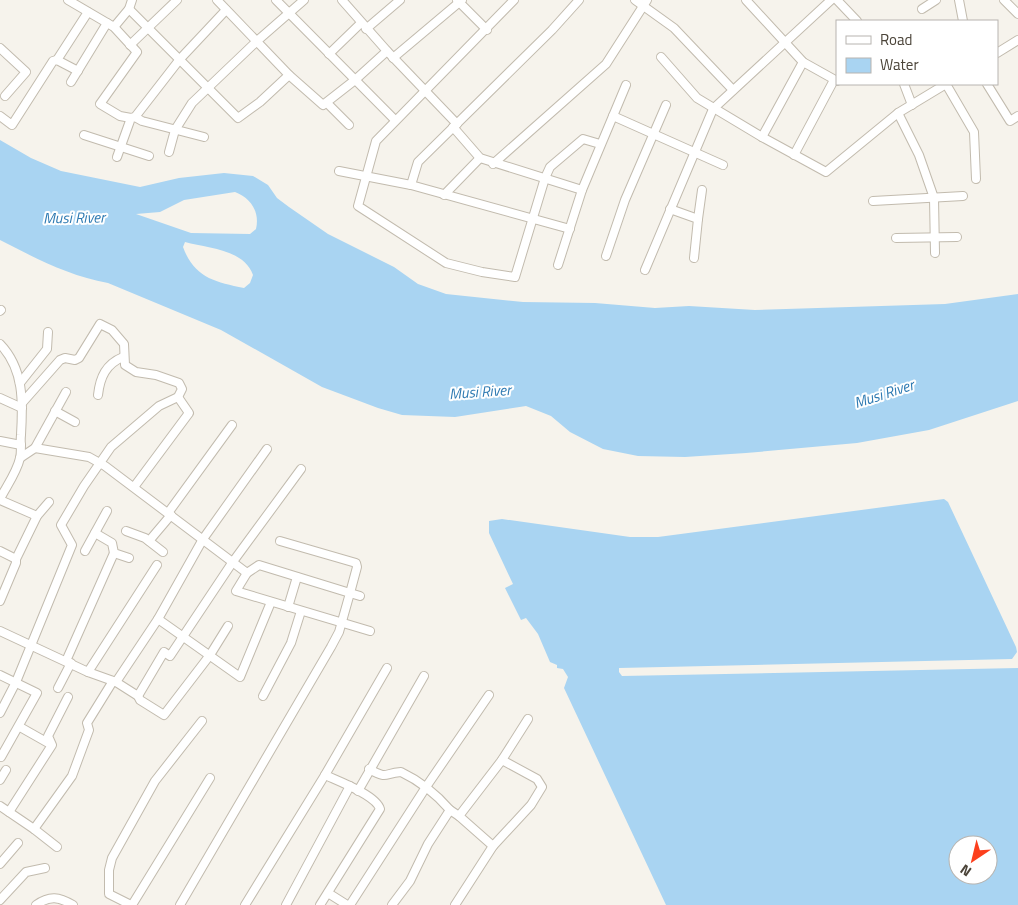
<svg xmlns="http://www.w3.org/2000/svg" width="1018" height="905" font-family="'Titillium Web',sans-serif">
<rect width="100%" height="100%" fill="#f6f3ec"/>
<g fill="#a9d4f2" fill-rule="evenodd">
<path d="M0 140 31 158 61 171 140 187 179 178 224 173 253 176 268 185 277 198 289 207 328 234 394 267 418 284 446 294 523 302 595 303 655 308 689 306 755 310 945 304 1018 294V401L929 430 857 443 746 453 685 457 638 456 603 449 570 432 551 416 526 406 455 417 402 415 378 408 322 387 221 330 108 283C69 276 35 258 0 240ZM235 192C251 198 260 212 256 229L250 234 191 233 136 214 160 212 184 200ZM185 242C207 248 244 249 253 275L250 283 244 288C214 282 194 277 183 247Z"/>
<path d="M944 499 948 502 1016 647 1017 652 1012 659 619 668V672L622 676 1018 668V905H666L564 688 568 677 563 669 557 668V665L550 662 538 634 526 618 521 620 505 588 513 584 489 533V521L502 519 630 537H658ZM958 845H988V875H958Z"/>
</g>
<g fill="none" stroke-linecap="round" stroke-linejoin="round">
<g stroke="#c2bbae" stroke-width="10">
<g id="minor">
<polyline points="68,0 114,27 137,52 100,104 120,116 131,118"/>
<polyline points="217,0 289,75 323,105 355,80 387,51"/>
<polyline points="276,0 395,120"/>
<polyline points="342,0 387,51 457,124"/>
<polyline points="457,0 487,30"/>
<polyline points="514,0 376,141 358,206 446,263 482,272 515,277 545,178 550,167 583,139 600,144"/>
<polyline points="635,0 674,28 733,90"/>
<polyline points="746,0 803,62 837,81"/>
<polyline points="837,0 857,21"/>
<polyline points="959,0 963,21"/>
<polyline points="1004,0 1018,14"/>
<polyline points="129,9 238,118 260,102 289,75"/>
<polyline points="922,9 936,0"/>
<polyline points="114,27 129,9 132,0"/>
<polyline points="366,29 400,0"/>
<polyline points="130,45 177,0"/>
<polyline points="0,48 26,72 5,96"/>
<polyline points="997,53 1018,40"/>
<polyline points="329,54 361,23"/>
<polyline points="661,57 697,98 762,137 826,172 898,113 946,84"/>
<polyline points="393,58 462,0"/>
<polyline points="57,60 88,12"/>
<polyline points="71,82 107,23"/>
<polyline points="904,84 912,105"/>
<polyline points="946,84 974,132 976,179"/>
<polyline points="987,84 1010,121 1018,116"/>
<polyline points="327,103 349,125"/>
<polyline points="898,113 919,155 934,198 935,253"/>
<polyline points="0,116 12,125 53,61 57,60 78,71"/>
<polyline points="613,116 723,165"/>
<polyline points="135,117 142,121 204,137"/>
<polyline points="453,127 480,158 582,190"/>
<polyline points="84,135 149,156"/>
<polyline points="762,137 803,62"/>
<polyline points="169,152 175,130 192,103 257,41 304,0"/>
<polyline points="794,155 834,80"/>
<polyline points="117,157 131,118 135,117 180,59 226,10"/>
<polyline points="493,164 606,64 647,0"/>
<polyline points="339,171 411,185 570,229"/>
<polyline points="411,185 418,162 552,30 579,0"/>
<polyline points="444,195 480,158"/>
<polyline points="873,201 963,196"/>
<polyline points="670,209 698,219 694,258"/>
<polyline points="698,219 702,190"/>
<polyline points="896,238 957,237"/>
<polyline points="606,256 625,200 666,105"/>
<polyline points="558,265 582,190 626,85"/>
<polyline points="645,270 713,109 831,0"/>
<polyline points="0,311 1,310"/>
<path d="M0 344C24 369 23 402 21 435 20 442 22 451 20 458 17 472 6 487 0 499"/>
<polyline points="20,383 47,349 48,332"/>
<path d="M98 395C100 377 106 364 123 357"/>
<polyline points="0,398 22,408"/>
<polyline points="55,411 75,422"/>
<polyline points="0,441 21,445"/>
<polyline points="35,448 66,392"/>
<polyline points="267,449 203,539 158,619 240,677 271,602"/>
<polyline points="20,458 35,448 89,457 105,466 247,573 259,565 350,593 339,632 331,647 180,905"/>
<polyline points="134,487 189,413 178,397"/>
<polyline points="0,500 37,516"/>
<polyline points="168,513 232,425"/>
<polyline points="126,531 145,538 163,552"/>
<polyline points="95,533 112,543 114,553 129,558"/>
<polyline points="149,541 171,515"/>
<polyline points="280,541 356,563 357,567 350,593 360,596"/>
<polyline points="0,551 16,559 16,563 0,601"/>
<polyline points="85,551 107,511"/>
<polyline points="16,559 37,516 49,502"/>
<polyline points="247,573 236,591 370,631"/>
<polyline points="288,607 297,577"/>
<polyline points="0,631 88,672 116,682 138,696 164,652 170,656 232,563 301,469"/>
<polyline points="66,661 114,553"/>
<polyline points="88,672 157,565"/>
<polyline points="0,675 37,693 1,757"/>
<polyline points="116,682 158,619"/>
<polyline points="58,688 71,663"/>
<polyline points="138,696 140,700 164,715 210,655 228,626"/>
<polyline points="263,696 291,643 301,611"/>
<polyline points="0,713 16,682 72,545 61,525 84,486 111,447 159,406 178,397 182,389 179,383 156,375 136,372 125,365 124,344 112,330 100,324 79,358 75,360 65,358 60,360 22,403"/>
<polyline points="20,727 50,744"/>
<path d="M369 769C389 780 383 773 401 772 420 781 437 795 450 810"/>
<polyline points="0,780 6,770"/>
<polyline points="358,791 424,676"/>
<polyline points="0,806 34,829 72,776 89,730 87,723 113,681"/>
<polyline points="9,812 52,745 48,736 68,697"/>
<polyline points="34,829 57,847"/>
<polyline points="493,846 531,805 542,787 537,779 502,760"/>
<polyline points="0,864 18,843"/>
<polyline points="328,893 347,905"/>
<polyline points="0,900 26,872 45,868"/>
<path d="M36 905C50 895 59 897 73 905"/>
<polyline points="131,905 109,894 109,870 112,858 155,781 202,721"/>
<polyline points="132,905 210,778"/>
<polyline points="245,905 325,775"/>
<polyline points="286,905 350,786"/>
<path d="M320 905 380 809C376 795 338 781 325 775L387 668"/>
<polyline points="350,905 426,787 489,695"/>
<polyline points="392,905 410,881 428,844 450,810 459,816"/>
<polyline points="455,905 493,846 459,816 502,760 528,719"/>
</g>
</g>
<use href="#minor" stroke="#fff" stroke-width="8"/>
</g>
<g text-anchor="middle" stroke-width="4" stroke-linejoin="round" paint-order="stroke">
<g font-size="15" font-style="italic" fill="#2e7ab2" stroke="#fff">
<text transform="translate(74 218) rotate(-1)" y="5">Musi River</text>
<text transform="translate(480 392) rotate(-4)" y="5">Musi River</text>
<text transform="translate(884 394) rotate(-18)" y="5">Musi River</text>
</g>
</g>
<rect x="836" y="20" width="162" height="65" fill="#ffffff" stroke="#b7b4b0"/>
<rect x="846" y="36" width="25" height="8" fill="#ffffff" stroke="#b7b4b0"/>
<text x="880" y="45" font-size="15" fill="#4b4439">Road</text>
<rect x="846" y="58" width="25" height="15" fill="#a9d4f2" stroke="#b7b4b0"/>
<text x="880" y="70" font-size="15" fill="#4b4439">Water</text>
<g transform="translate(973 860) rotate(215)"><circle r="24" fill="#ffffff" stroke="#b7b4b0"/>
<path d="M0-4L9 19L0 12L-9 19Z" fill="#fc3f1d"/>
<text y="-8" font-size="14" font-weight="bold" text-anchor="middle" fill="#4b4439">N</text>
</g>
</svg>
